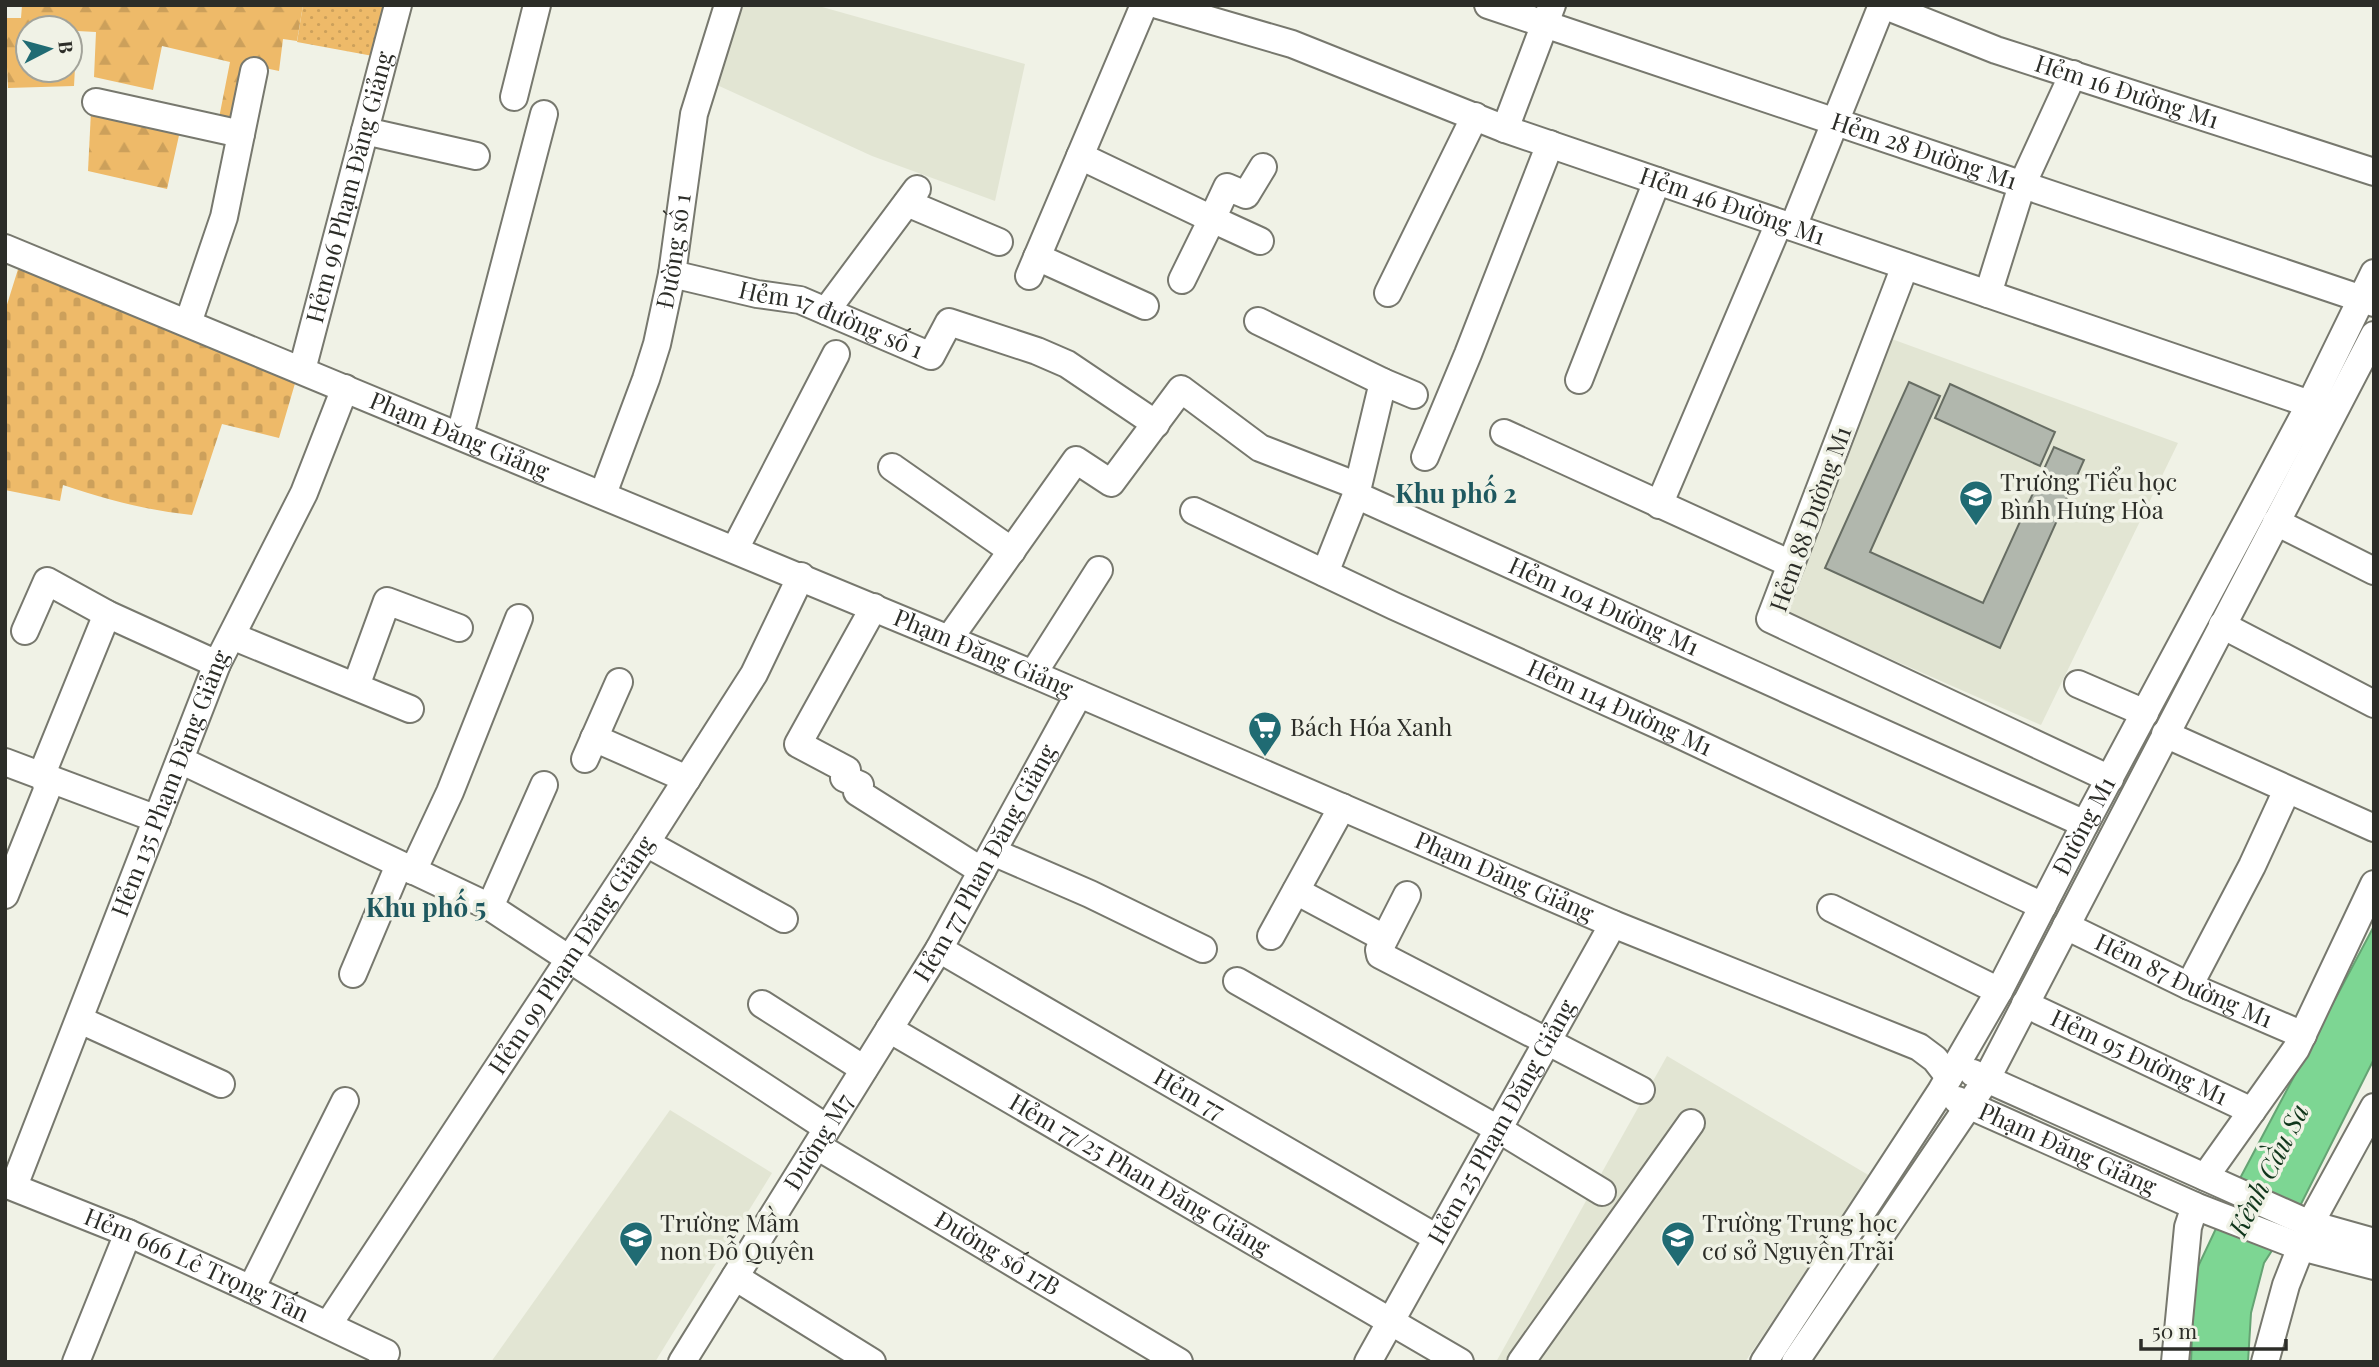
<svg xmlns="http://www.w3.org/2000/svg" width="2379" height="1367" font-family="'Playfair Display',serif">
<defs>
<pattern id="grass-dots" width="8" height="8" patternUnits="userSpaceOnUse" patternTransform="scale(1.75)"><rect width="8" height="8" fill="#eeba69"/><path d="M2 2h.1M6 6h.1" fill="none" stroke="#cca05b" stroke-width="1.8" stroke-linecap="round"/></pattern>
<pattern id="forest-firs" width="22" height="20" patternUnits="userSpaceOnUse" patternTransform="scale(1.75)"><rect width="22" height="20" fill="#eeba69"/><path d="M5 1l3.5 6h-7zM16 11l3.5 6h-7z" fill="#cca05b"/></pattern>
<pattern id="cemetery-stones" width="16" height="16" patternUnits="userSpaceOnUse" patternTransform="scale(1.75)"><rect width="16" height="16" fill="#eeba69"/><path d="M2 7V4a2 2 0 0 1 4 0v3zM10 15v-3a2 2 0 0 1 4 0v3z" fill="#cca05b"/></pattern>
</defs>
<rect width="100%" height="100%" fill="#f0f2e6"/>
<g fill="#e2e5d3">
<polygon points="743,5 815,5 1025,64 995,201 872,156 717,85"/>
<polygon points="1889,338 2178,443 2041,725 1782,611"/>
<polygon points="1667,1056 1870,1176 1745,1362 1496,1362"/>
<polygon points="670,1110 772,1173 655,1362 491,1362"/>
</g>
<polygon fill="url(#grass-dots)" points="303,5 387,5 373,56 297,42"/>
<g fill="url(#forest-firs)" fill-rule="evenodd">
<path d="M22 5H303L297 41 283 39 279 71 250 65 239 123 219 118 230 62 162 46 153 90 94 77 96 32 77 31 74 86 8 88 7 67H5V18H21ZM28 28H70V70H28Z"/>
<polygon points="91,111 180,131 167,189 88,171"/>
</g>
<path fill="url(#cemetery-stones)" d="M19 266 296 380 279 438 222 424 192 515C145 510 108 500 63 485L60 501 5 490V311Z"/>
<polygon fill="#7dd693" stroke="#65a373" stroke-width="2" points="2374,926 2374,1059 2298,1210 2264,1263 2251,1313 2248,1362 2191,1362 2195,1273 2237,1184"/>
<g fill="#b1b7ad" stroke="#676d63" stroke-width="2">
<polygon points="1909,382 1940,396 1870,552 1983,603 2054,447 2084,460 2000,648 1825,568"/>
<polygon points="1950,384 2055,432 2040,466 1935,418"/>
</g>
<g fill="none" stroke-linecap="round" stroke-linejoin="round">
<g stroke="#77786e" stroke-width="30">
<g id="minor">
<polyline points="1144,5 1080,156 1212,219 1182,280"/>
<path id="s1" d="M1158 5 1292 44 1505 129 2310 404"/>
<path id="s2" d="M1488 5 2374 303"/>
<path id="s3" d="M1883 5 1996 50 2374 172"/>
<polyline points="514,97 537,5"/>
<polyline points="96,102 241,134"/>
<polyline points="1505,129 1552,5"/>
<polyline points="365,131 476,156"/>
<polyline points="907,203 999,242"/>
<polyline points="1793,227 1882,5"/>
<polyline points="1260,241 1212,219 1227,187 1246,195 1263,167"/>
<path id="s4" d="M5 248 1033 674 1613 924 1919 1047 1935 1059 1949 1077"/>
<polyline points="1037,257 1145,306"/>
<polyline points="1905,266 1770,619 2110,779"/>
<path id="s5" d="M672 274 757 294 800 300 931 356 949 322 1037 351 1067 364 1156 424"/>
<polyline points="1029,276 1080,156"/>
<polyline points="1388,293 1475,116"/>
<polyline points="1988,294 2022,185 2073,74"/>
<polyline points="826,311 917,189"/>
<path id="s6" d="M1258 321 1383 382 1356 495 2085 824"/>
<polyline points="188,323 224,217 254,71"/>
<path id="s7" d="M302 370 398 5"/>
<polyline points="1579,380 1657,181"/>
<polyline points="1383,382 1414,395"/>
<polyline points="1504,433 1791,564"/>
<polyline points="460,435 544,114"/>
<polyline points="1425,457 1468,354 1550,144"/>
<polyline points="892,467 1012,551"/>
<path id="s8" d="M603 494 646 379 657 344 672 274 694 114 728 5"/>
<polyline points="1659,505 1779,223"/>
<path id="s9" d="M1194 511 1394 606 1680 735 2043 906"/>
<polyline points="2276,522 2374,571"/>
<polyline points="735,549 836,354"/>
<polyline points="1325,573 1356,495"/>
<polyline points="874,607 798,744 847,770 844,778 860,785 857,792 982,871"/>
<polyline points="2222,625 2374,704"/>
<polyline points="25,631 47,581 107,614 217,664"/>
<polyline points="232,636 410,709"/>
<polyline points="949,639 1076,460 1111,483 1181,389 1260,448 1358,486"/>
<polyline points="1033,674 1099,570"/>
<polyline points="2078,684 2145,713"/>
<polyline points="356,686 387,601 459,628"/>
<polyline points="2165,734 2374,828"/>
<polyline points="594,738 687,779"/>
<polyline points="585,759 619,682"/>
<polyline points="180,760 490,907 827,1128"/>
<polyline points="5,762 157,819"/>
<polyline points="646,843 784,919"/>
<polyline points="993,852 1090,894 1203,949"/>
<polyline points="413,871 450,792 519,618"/>
<polyline points="1296,891 1384,938"/>
<polyline points="5,895 47,790 44,769 107,614"/>
<polyline points="1407,895 1379,950 1380,955 1641,1090"/>
<polyline points="490,907 544,785"/>
<polyline points="1831,908 1999,991"/>
<path id="s10" d="M2066 926 2189 986 2303 1035"/>
<polyline points="1271,936 1342,807"/>
<path id="s11" d="M939 949 1437 1238"/>
<polyline points="353,974 399,865"/>
<polyline points="1237,981 1498,1129 1602,1192"/>
<polyline points="2189,986 2252,866 2287,790"/>
<polyline points="762,1004 864,1069"/>
<path id="s12" d="M2025 1004 2252 1111"/>
<polyline points="80,1020 221,1084"/>
<path id="s13" d="M889 1029 1460 1362"/>
<polyline points="1973,1073 2310,1224 2374,1242"/>
<path id="s14" d="M1957 1100 2195 1206 2301 1247 2374 1266"/>
<path id="s15" d="M817 1146 1179 1362"/>
<polyline points="2205,1177 2296,1049 2374,884"/>
<path id="s16" d="M5 1184 128 1233 251 1289 386 1353 382 1362"/>
<path id="s17" d="M14 1186 217 664 304 493 345 388"/>
<polyline points="2310,1224 2374,1107"/>
<polyline points="735,1277 872,1362"/>
<polyline points="251,1289 345,1101"/>
<path id="s18" d="M328 1325 646 843 754 674 801 576"/>
<polyline points="76,1362 128,1233"/>
<path id="s19" d="M682 1362 939 949 1079 694"/>
<path id="s20" d="M1368 1362 1613 924"/>
<polyline points="1521,1362 1691,1123"/>
<path id="s21" d="M1764 1362 1941 1091 1999 991 2085 824 2310 404 2374 273"/>
<polyline points="1795,1362 1986,1080 2374,335"/>
<polyline points="2175,1362 2188,1227 2195,1206"/>
<polyline points="2265,1362 2286,1285 2301,1247"/>
</g>
</g>
<use href="#minor" stroke="#fff" stroke-width="26"/>
</g>
<defs>
<g id="school-pin" transform="scale(1.75)"><path d="M0 17L-7.5 6A9.5 9.5 0 1 1 7.5 6Z" fill="#206b73" stroke="#f0f2e6"/><path d="M0-5L7-2L0 1L-7-2ZM-4 1L0 2.5L4 1V4Q0 6-4 4Z" fill="#fff"/></g>
<g id="supermarket-pin" transform="scale(1.75)"><path d="M0 17L-7.5 6A9.5 9.5 0 1 1 7.5 6Z" fill="#206b73" stroke="#f0f2e6"/><path d="M-6-5.5h2.5l.6 2H6L4.5 2H-2.5L-4.4-4H-6ZM-1.5 3.2a1.3 1.3 0 1 0 .1 0ZM3 3.2a1.3 1.3 0 1 0 .1 0Z" fill="#fff"/></g>
</defs>
<g fill-rule="evenodd">
<use href="#school-pin" x="1976" y="497"/>
<use href="#supermarket-pin" x="1265" y="728"/>
<use href="#school-pin" x="636" y="1238"/>
<use href="#school-pin" x="1678" y="1238"/>
</g>
<g text-anchor="middle" stroke-width="7" stroke-linejoin="round" paint-order="stroke">
<g font-size="24" fill="#2c2d28" stroke="#f0f2e6">
<text dy="8" stroke="none"><textPath href="#s3" startOffset="259">Hẻm 16 Đường M1</textPath></text>
<text dy="8" stroke="none"><textPath href="#s2" startOffset="460">Hẻm 28 Đường M1</textPath></text>
<text dy="8" stroke="none"><textPath href="#s7" startOffset="189">Hẻm 96 Phạm Đăng Giảng</textPath></text>
<text dy="8" stroke="none"><textPath href="#s1" startOffset="609">Hẻm 46 Đường M1</textPath></text>
<text dy="8" stroke="none"><textPath href="#s8" startOffset="254">Đường số 1</textPath></text>
<text dy="8" stroke="none"><textPath href="#s5" startOffset="166">Hẻm 17 đường số 1</textPath></text>
<text dy="8" stroke="none"><textPath href="#s4" startOffset="492">Phạm Đăng Giảng</textPath></text>
<text transform="translate(1811 519) rotate(-70)" y="8">Hẻm 88 Đường M1</text>
<text dy="8" stroke="none"><textPath href="#s6" startOffset="527">Hẻm 104 Đường M1</textPath></text>
<text dy="8" stroke="none"><textPath href="#s4" startOffset="1059">Phạm Đăng Giảng</textPath></text>
<text dy="8" stroke="none"><textPath href="#s9" startOffset="469">Hẻm 114 Đường M1</textPath></text>
<text dy="8" stroke="none"><textPath href="#s17" startOffset="432">Hẻm 135 Phạm Đăng Giảng</textPath></text>
<text dy="8" stroke="none"><textPath href="#s21" startOffset="625">Đường M1</textPath></text>
<text dy="8" stroke="none"><textPath href="#s19" startOffset="584">Hẻm 77 Phan Đăng Giảng</textPath></text>
<text dy="8" stroke="none"><textPath href="#s4" startOffset="1626">Phạm Đăng Giảng</textPath></text>
<text dy="8" stroke="none"><textPath href="#s18" startOffset="443">Hẻm 99 Phạm Đăng Giảng</textPath></text>
<text dy="8" stroke="none"><textPath href="#s10" startOffset="130">Hẻm 87 Đường M1</textPath></text>
<text dy="8" stroke="none"><textPath href="#s12" startOffset="126">Hẻm 95 Đường M1</textPath></text>
<text dy="8" stroke="none"><textPath href="#s11" startOffset="289">Hẻm 77</textPath></text>
<text dy="8" stroke="none"><textPath href="#s20" startOffset="275">Hẻm 25 Phạm Đăng Giảng</textPath></text>
<text dy="8" stroke="none"><textPath href="#s19" startOffset="259">Đường M7</textPath></text>
<text dy="8" stroke="none"><textPath href="#s14" startOffset="121">Phạm Đăng Giảng</textPath></text>
<text dy="8" stroke="none"><textPath href="#s13" startOffset="290">Hẻm 77/25 Phan Đăng Giảng</textPath></text>
<text dy="8" stroke="none"><textPath href="#s15" startOffset="210">Đường số 17B</textPath></text>
<text dy="8" stroke="none"><textPath href="#s16" startOffset="208">Hẻm 666 Lê Trọng Tấn</textPath></text>
</g>
<g font-size="24" fill="#2c2d28" stroke="#f0f2e6" text-anchor="start">
<text x="2000" y="491">Trường Tiểu học<tspan x="2000" dy="28">Bình Hưng Hòa</tspan></text>
<text x="1290" y="736">Bách Hóa Xanh</text>
<text x="660" y="1232">Trường Mầm<tspan x="660" dy="28">non Đỗ Quyên</tspan></text>
<text x="1702" y="1232">Trường Trung học<tspan x="1702" dy="28">cơ sở Nguyễn Trãi</tspan></text>
</g>
<g font-size="26" font-weight="bold" fill="#1e585f" stroke="#f0f2e6">
<text x="1456" y="503">Khu phố 2</text>
<text x="426" y="917">Khu phố 5</text>
</g>
<g font-size="26" font-style="italic" fill="#10361b" stroke="#f0f2e6">
<text transform="translate(2269 1170) rotate(-63)" y="9">Kênh Cầu Sa</text>
</g>
</g>
<rect width="2379" height="1367" fill="none" stroke="#2c2d28" stroke-width="14"/>
<g transform="translate(49 49) rotate(84)"><circle r="33" fill="#f0f2e6" stroke="#a2a39a" stroke-width="2"/>
<path d="M0-5L12 26L0 18L-12 26Z" fill="#206b73"/>
<text y="-10" font-size="19" font-weight="bold" text-anchor="middle" fill="#2c2d28">B</text>
</g>
<path d="M2141 1339v10h145v-10" fill="none" stroke="#2c2d28" stroke-width="3.5"/>
<text x="2152" y="1339" font-size="21" fill="#2c2d28" stroke="#f0f2e6" stroke-width="5" paint-order="stroke">50 m</text>
</svg>
